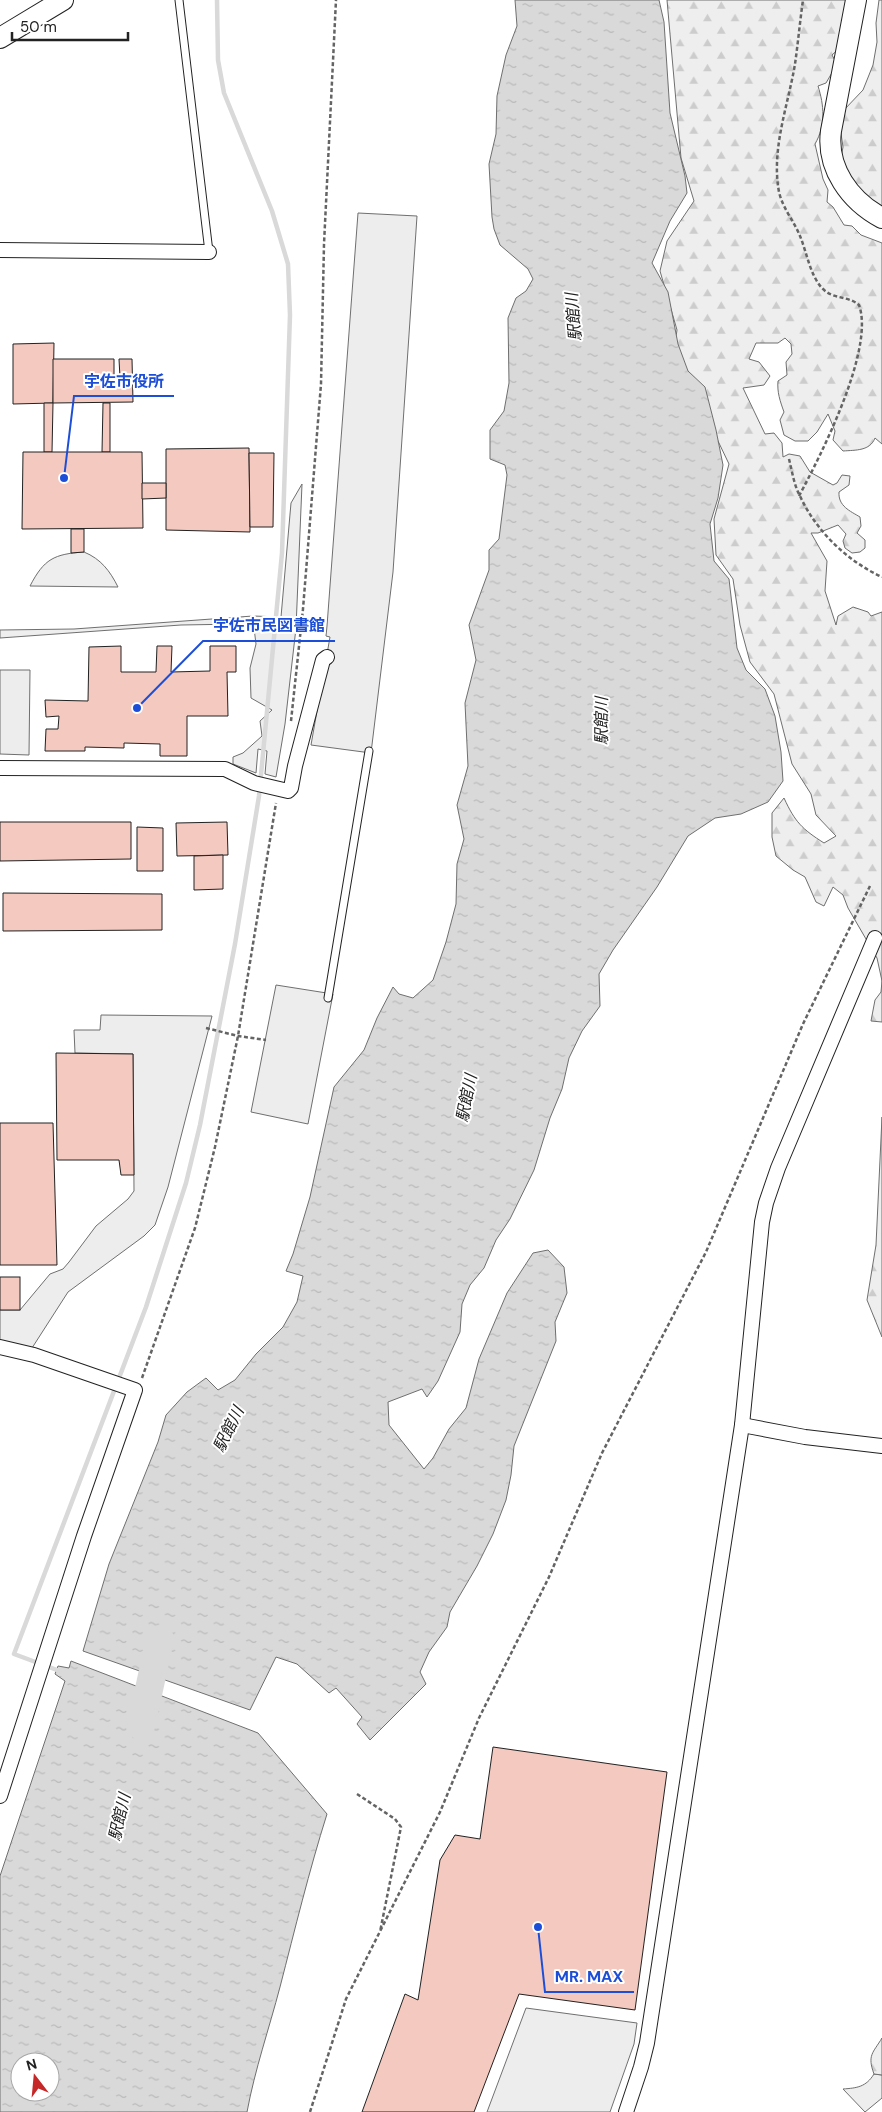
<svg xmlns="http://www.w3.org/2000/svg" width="882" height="2112" font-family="'DM Sans','Noto Sans JP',sans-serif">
<defs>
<pattern id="forest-firs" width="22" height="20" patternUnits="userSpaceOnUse" patternTransform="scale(1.25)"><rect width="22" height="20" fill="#eee"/><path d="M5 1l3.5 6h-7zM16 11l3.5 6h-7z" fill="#ccc"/></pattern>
<pattern id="water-ripples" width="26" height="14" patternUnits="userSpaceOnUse" patternTransform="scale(1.25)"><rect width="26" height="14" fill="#d9d9d9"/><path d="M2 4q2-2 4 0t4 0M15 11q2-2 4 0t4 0" fill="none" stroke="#bababa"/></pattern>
</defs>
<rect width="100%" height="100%" fill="#fff"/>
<g fill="#eee" stroke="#6f6f6f">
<polygon points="302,484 296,628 285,724 276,777 265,774 267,751 258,749 256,773 233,764 233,757 243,753 262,736 260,721 272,710 251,698 250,668 256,644 254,628 240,624 181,625 0,638 0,630 74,629 253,616 281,617 291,503"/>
<path d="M84 552C101 559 110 571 118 587L30 586C44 559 54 554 84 552Z"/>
<path d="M874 2074 882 2075V2098L865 2112 843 2089C857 2088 866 2087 874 2074Z"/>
</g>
<g fill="url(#forest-firs)" stroke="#6f6f6f">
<path d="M667 0H859L841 47 832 55 837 64 826 83 818 86C824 105 826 125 815 144L823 179 828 190 827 202 833 207 844 225 852 226 861 235 882 243V444L875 438C870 451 856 450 843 451L833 440 835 431 828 414 817 432 808 441H795L784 435 780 420 784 412C780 401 777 392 778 381L787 375 786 362 792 354 791 344 785 338 778 343H756L749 359 759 362 770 376 764 385 743 388 765 434 774 433 782 443 783 457 789 454 800 456 810 472 833 485 837 483 842 475 850 476 849 485 839 492C838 506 850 511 860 517L861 526 857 533 865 540V548L860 552 852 553 845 548 843 541 846 534 838 525 818 533H811L827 561 825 591 836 625 838 616 853 607 868 612 871 616 882 612V1022L871 1021 875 1000 881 992 882 981 877 958 848 908 843 895 833 887 824 906 816 902 805 877 793 870 776 856 772 837V813L784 798C795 822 802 829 824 843L836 836 816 815 811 794 792 764 774 694 750 662 740 625 733 579 716 555 714 519 729 464 684 370 675 344 677 330 660 271 667 241 694 201 681 158Z"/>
<polygon points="879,0 882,0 882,206 858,197 841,158 843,147 840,127 843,111 863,90 873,65 877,42 876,23"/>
<polygon points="882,1117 882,1337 867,1300 876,1245"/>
<path d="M882 2038V2075L874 2074C867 2055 873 2053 882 2038Z"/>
</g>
<g fill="#ededed" stroke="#6f6f6f">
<polygon points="358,213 417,216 393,572 371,753 311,745 330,637 326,636 327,626"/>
<polygon points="0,670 30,670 29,755 0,754"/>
<polygon points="276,985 333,994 308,1124 251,1112"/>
<polygon points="101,1015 212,1016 168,1187 155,1225 144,1236 68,1292 32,1348 0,1340 0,1310 20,1310 50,1274 63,1269 69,1262 96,1226 128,1199 134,1191 133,1054 75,1053 74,1030 100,1030"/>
<polygon points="526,2008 637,2023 634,2044 610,2112 487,2112"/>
</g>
<g fill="url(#water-ripples)" stroke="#6f6f6f" fill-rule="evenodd">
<polygon points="515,0 659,0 664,22 670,113 685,176 687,193 670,221 652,263 668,292 678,344 688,371 705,387 716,430 723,465 718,498 710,524 714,561 729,579 737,648 746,670 765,689 775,716 781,752 783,781 768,802 741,814 715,818 688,836 657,887 613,950 599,974 600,1006 582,1031 569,1058 562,1089 550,1118 534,1170 510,1219 496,1240 484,1268 470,1285 462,1304 460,1332 438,1381 427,1397 422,1389 388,1402 389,1425 424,1469 433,1458 449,1429 466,1408 479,1359 507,1293 533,1253 548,1250 564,1267 567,1293 555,1322 556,1341 514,1446 511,1475 506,1500 493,1534 477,1566 450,1612 447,1627 429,1652 420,1672 426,1684 370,1740 357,1724 362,1717 336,1688 329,1693 297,1664 276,1657 250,1710 83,1651 109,1564 158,1442 166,1415 187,1392 206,1378 218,1390 235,1380 256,1354 283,1327 297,1302 303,1276 286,1271 293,1254 310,1197 334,1087 364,1050 377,1018 393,987 399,994 413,998 433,980 446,942 456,904 457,864 464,839 457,805 468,766 465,703 476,660 469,625 489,570 489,550 499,539 507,475 505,465 490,459 490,430 504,411 509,383 508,318 516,298 526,291 533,279 528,269 500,245 494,229 492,217 489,164 496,134 497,96 506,55 517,26"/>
<path d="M71 1661 258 1733 327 1814C309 1871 295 1929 280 1987 269 2029 255 2069 247 2112H0V1876L65 1681 55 1674 58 1666 69 1668ZM20 2062H50V2092H20Z"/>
</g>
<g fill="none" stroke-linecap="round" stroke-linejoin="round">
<polyline stroke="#d9d9d9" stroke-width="4.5" points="57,1670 14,1654 146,1307 186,1183 200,1125 235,944 259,796 282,553 290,315 288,264 272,211 224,93 218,60 217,0"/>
<polyline stroke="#d9d9d9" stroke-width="28" points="141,1726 160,1639"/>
</g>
<g fill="#f3c9c0" stroke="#222">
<polygon points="54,343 53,403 13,404 13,344"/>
<polygon points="53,359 114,359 114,378 120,378 119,359 132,359 133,402 53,403"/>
<polygon points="44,403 53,403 52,452 44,452"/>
<polygon points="103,403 110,403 110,452 102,452"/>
<polygon points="249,448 250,532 166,530 166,449"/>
<polygon points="23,452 142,452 143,528 22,529"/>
<polygon points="249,453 274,453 273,527 250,527"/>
<polygon points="142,483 166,483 166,498 142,499"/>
<polygon points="71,529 84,529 84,552 71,553"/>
<polygon points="121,646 121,672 156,672 157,646 172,646 171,672 210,671 210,646 236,646 236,672 227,672 228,716 187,716 187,756 160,756 160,744 124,743 124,748 85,747 85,751 45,751 46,729 58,729 59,716 46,717 45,700 88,701 89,647"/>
<polygon points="0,822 131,822 131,859 0,861"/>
<polygon points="227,822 228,855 177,856 176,823"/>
<polygon points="137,827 163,828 163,871 137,871"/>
<polygon points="223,855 223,889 194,890 194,856"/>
<polygon points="3,893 162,894 162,930 3,931"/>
<polygon points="56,1053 133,1054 134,1175 121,1175 119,1160 57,1160"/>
<polygon points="0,1123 53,1123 57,1265 0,1265"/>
<rect x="0" y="1277" width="20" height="33"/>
<polygon points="493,1747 667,1772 635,2010 519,1994 474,2112 362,2112 405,1994 418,2000 440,1860 455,1835 480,1839"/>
</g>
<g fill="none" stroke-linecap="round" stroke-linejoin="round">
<g stroke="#222" stroke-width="9">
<g id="lane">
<polyline points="179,0 209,252"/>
<polyline points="328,998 369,751"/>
</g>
</g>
<g stroke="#222" stroke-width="16">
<g id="street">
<polyline points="0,250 209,252"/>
<polyline points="0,768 225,769 254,783 288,791 291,788 295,766 323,660 327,657"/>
<polyline points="0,1347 34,1355 135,1390 84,1536 0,1796"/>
<polyline points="742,1425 805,1437 882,1446"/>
<polyline points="626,2112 641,2067 647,2043 742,1425 762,1222 766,1203 778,1168 875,938"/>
</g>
</g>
<g stroke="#222" stroke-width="22">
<g id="secondary">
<path d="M856 0 831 131C826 168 850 201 882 218"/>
<polyline points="0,38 63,0"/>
</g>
</g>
<g stroke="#646464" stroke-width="2.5" stroke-dasharray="4 2.5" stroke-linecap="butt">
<path d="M789 459C792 471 794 485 800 496 816 531 847 561 882 577"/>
<path d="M799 496C821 455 875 349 859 305 847 295 833 300 822 288 810 275 807 253 800 236 794 221 783 209 779 192 771 149 788 106 795 64 798 43 800 21 803 0"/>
<polyline points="291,721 303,609 321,384 324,244 336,0"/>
<polyline points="206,1028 238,1036 266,1040"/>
<polyline points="142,1378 195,1228 215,1147 238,1036 276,803"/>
<polyline points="357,1794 395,1819 401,1827 380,1932"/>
<polyline points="310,2112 346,1999 440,1812 479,1718 549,1577 602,1453 706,1252 803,1024 870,886"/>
</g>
<use href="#lane" stroke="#fff" stroke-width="7"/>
<use href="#street" stroke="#fff" stroke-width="14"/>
<use href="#secondary" stroke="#fff" stroke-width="20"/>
</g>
<g text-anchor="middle" stroke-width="4" stroke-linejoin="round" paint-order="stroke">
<g font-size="16" font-style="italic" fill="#222" stroke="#fff">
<text transform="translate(573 317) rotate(-95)" y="6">駅館川</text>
<text transform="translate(601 721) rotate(-90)" y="6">駅館川</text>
<text transform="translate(466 1098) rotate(-79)" y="6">駅館川</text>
<text transform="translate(228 1429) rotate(-64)" y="6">駅館川</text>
<text transform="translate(119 1817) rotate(-77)" y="6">駅館川</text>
</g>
</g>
<path fill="none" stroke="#1d4ed8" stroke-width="2" d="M64 478L74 396H174M137 708L203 641H335M538 1927L545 1992H634"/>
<g fill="#1d4ed8" stroke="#fff" stroke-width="2">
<circle cx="64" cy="478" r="5"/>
<circle cx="137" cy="708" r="5"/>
<circle cx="538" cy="1927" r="5"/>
</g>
<g font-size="16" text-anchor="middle" font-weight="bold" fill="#1d4ed8" stroke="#fff" stroke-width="4" stroke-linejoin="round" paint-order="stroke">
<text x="124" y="387">宇佐市役所</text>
<text x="269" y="631">宇佐市民図書館</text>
<text x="589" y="1982">MR. MAX</text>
</g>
<g transform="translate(35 2077) rotate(344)"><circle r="24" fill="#ffffff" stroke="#a7a7a7"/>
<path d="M0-4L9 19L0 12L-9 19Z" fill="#c62828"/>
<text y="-8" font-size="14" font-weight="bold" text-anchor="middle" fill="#222222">N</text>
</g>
<path d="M12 32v8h116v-8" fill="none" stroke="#222222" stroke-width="2.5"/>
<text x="20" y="32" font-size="15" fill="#222222" stroke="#ffffff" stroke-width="4" paint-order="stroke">50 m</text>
</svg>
